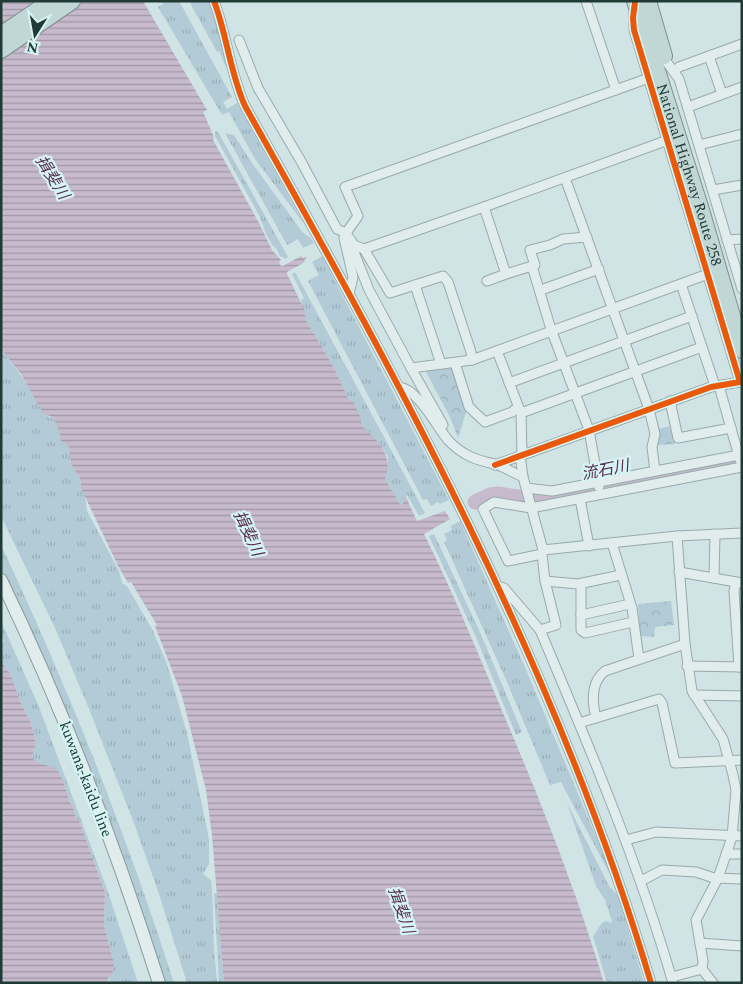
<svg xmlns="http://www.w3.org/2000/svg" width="743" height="984" font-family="Spectral,'Noto Sans JP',serif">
<defs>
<pattern id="grass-tufts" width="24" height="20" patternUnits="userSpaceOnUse" patternTransform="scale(1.25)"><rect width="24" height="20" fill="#b3cbd7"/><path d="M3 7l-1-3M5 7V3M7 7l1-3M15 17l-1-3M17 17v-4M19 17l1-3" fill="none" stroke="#9aafb9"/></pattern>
<pattern id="park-crowns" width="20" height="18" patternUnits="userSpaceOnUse" patternTransform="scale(1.25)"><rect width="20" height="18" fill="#b3cbd7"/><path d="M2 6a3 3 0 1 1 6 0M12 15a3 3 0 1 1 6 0" fill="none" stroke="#9aafb9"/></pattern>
<pattern id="water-rules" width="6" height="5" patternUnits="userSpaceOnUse" patternTransform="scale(1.25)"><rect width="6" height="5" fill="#c6bacc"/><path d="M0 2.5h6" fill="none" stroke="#a098a6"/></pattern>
</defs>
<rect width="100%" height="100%" fill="#d0e4e5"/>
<g fill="url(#grass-tufts)">
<polygon points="161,1 179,1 232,97 223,102 227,109 237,103 304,224 255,159 229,112 222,115 158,7 163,4"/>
<polygon points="189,1 209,1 223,44 227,66 226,67 219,51 217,52"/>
<polygon points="215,131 218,132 288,257 286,259 280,256 276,248 273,246 266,234 260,217 215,136"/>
<polygon points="225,133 234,135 252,163 303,233 311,238 314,243 303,248 298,239 287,245"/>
<polygon points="322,256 449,500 440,504 438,502 431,506 427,499 423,500 308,281 319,275 312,262"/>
<polygon points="295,272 425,513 419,516 407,495 402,505 400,504 385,479 388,457 384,450 361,425 338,380 333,366 306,320 301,300 304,298 292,274"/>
<path d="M1 349C19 371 33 394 49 417L54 418 69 447 71 464 80 479 81 488 85 495 87 511 119 571 122 583 127 586 152 629 166 661 187 733 209 839V864L203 874 211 880 212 888 214 947 217 983H187L159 894 134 823 89 709 55 628 1 516Z"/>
<polygon points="460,521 527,672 610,870 608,871 561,782 550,785 507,682 444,542 447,540 444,534 452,530 451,526"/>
<polygon points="434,534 480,632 522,732 516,735 475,635 429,536"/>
<path d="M1 545C68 687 126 833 174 983H163L28 625 1 569Z"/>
<path d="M1 621 39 707 107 889 138 983H108L114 964 104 925 105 891 79 820 76 819 73 806 70 803C68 796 62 774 57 770 49 765 39 765 32 758L36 743 31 723 20 701 11 675 1 661V644L4 641 1 635Z"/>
<polygon points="567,803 609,886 618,896 644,983 607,983 593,936 602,923 606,921 611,923 612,921 605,900 596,886"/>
<polygon points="214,893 217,893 224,983 219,983"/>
</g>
<g fill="url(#park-crowns)">
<polygon points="449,367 453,369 467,409 458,438 450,417 425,370"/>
<polygon points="670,426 675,444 656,445 658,429"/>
<polygon points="671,601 674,625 655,627 654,637 640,636 638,604"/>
</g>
<g fill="url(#water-rules)">
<path d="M1 1H143L207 110 203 112 214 137 213 140 259 223 272 250 281 260 279 262 280 265 283 266 301 256 303 258 306 257 307 258 304 260 305 262 287 272V274L304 309 306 320 333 366 348 399 354 403 361 419V425C379 443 393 452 385 479L400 504 402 505 406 497 417 521 445 511 450 519 424 534C454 594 480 658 506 720 543 807 577 893 604 983H224L212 835 206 790 182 696 155 626 157 625 131 582 128 583 118 566 81 488 80 479 71 464 69 447 60 440 61 437 54 418 43 413 21 374 1 349Z"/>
<path d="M1 661 11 675 20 701 31 723 36 743 32 758C39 765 50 765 57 770 62 774 68 796 70 803L73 806 76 819 79 820 105 892 104 925 114 964 112 974 108 979V983H1Z"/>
</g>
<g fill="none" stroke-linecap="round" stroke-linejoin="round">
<polyline stroke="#c6bacc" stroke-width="15" points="475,502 490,495 498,494 532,499 544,498 559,494 742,461"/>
<g stroke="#98aaaa" stroke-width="11">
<g id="street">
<path d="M214 1C227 35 230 73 245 106 403 387 559 673 651 983"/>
<polyline points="586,1 616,90"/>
<polyline points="239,40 258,88 302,163 337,229 346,233 358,216 345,187 649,78"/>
<polyline points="709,56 722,94"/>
<polyline points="666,61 679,79 742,289"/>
<polyline points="674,71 679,67 742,44"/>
<polyline points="688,107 742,87"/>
<polyline points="699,145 742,134"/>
<polyline points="565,178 649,409 655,434 652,447 655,471"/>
<polyline points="713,190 742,185"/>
<polyline points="484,207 506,274 532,266"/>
<polyline points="727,240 742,239"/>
<polyline points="364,249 484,207 668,140"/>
<polyline points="487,281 506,274"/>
<polyline points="681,284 715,386"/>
<polyline points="415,285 443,276 448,282 471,352 472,360"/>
<polyline points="541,290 599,269"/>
<polyline points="349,294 353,277 344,238 346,233 354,245"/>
<polyline points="550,326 532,266 535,265 530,250 550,245 563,239 587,237"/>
<polyline points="552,332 589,430 599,487"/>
<polyline points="497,351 521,413 522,454"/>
<polyline points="455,363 469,407 485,422 512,412 518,407"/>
<polyline points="411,368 369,290 354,252 354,245 364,249 390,293 415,285 441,364"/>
<polyline points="509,383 692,316"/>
<polyline points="719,386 740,460"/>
<path d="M399 387C417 388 437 427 448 440 462 455 475 460 495 464 504 467 514 473 523 477L543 550 677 536 742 533"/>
<polyline points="670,401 678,438 731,428"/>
<polyline points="521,413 702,347"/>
<polyline points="443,425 411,368 472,360 708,274"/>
<polyline points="520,455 523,477"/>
<polyline points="495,465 711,387 740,382 634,30 634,12"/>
<polyline points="526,488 552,491 739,455"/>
<polyline points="580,499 589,546"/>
<polyline points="677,536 685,644 692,691 723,739 733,775 736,790 732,837 718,878 696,920 703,961 702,969 713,983"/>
<polyline points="612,543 632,608 639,659"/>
<path d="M543 550 542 554 545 581 556 625 540 630C589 746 638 862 673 983"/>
<polyline points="542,554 508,561 483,509 494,502 531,508 742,467"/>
<polyline points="679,572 742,583"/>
<polyline points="714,578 715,534"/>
<polyline points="545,581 578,584 621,575"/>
<polyline points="736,582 734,591 739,667"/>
<polyline points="498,586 504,588 540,630"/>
<polyline points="630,604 581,615 581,630 585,633 633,622"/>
<polyline points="581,615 581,584"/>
<polyline points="687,666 742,667"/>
<polyline points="694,695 742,696"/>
<path d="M596 718C592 702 591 682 605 671L685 644"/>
<polyline points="579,723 659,699 662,703 675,763 742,760"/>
<polyline points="626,840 656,832 742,836"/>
<polyline points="726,854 742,854"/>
<polyline points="641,881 662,870 696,872 714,878 742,879"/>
<polyline points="700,943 742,946"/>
<polyline points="672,977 702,969"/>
</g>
</g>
<g stroke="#889a99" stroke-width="14">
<path id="secondary" d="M1 580C64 710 115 845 159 983"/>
</g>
<g stroke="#7f8f8f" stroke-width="18">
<g id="highway">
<path id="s1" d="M635 1 701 210 742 350"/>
<polyline points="648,1 664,56"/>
<polyline points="1,35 51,1"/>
<polyline points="1,50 72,1"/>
</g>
</g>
<use href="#street" stroke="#e1eced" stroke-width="9"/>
<use href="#secondary" stroke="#e1eced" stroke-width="12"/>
<use href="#highway" stroke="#c0d7d6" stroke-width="16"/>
<g stroke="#d7f4f5" stroke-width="9">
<g id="cycleway">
<path d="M214 1C227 35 230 73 245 106 403 387 559 673 651 983"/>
<polyline points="495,465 711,387 740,382 634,30 633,18 635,2"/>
</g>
</g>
<use href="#cycleway" stroke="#e8590c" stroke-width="6"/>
</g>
<g text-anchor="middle" stroke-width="4.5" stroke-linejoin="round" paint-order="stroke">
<g font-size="15" fill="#203a35" stroke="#d7f4f5">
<text dy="5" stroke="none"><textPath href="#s1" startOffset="182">National Highway Route 258</textPath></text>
<text transform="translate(86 779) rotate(69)" y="5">kuwana-kaidu line</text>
</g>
<g font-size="16" font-style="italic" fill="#59304e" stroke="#d7f4f5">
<text transform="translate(53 177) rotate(58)" y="6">揖斐川</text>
<text transform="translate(605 469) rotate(-11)" y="6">流石川</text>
<text transform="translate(249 533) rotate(65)" y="6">揖斐川</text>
<text transform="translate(402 910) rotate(71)" y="6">揖斐川</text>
</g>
</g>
<rect width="743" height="984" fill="none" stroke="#203a35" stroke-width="5"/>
<g transform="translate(35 35) rotate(191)" stroke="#d7f4f5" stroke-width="4" paint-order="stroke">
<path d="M0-4L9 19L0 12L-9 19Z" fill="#203a35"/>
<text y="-8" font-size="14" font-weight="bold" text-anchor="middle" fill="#203a35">N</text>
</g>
</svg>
